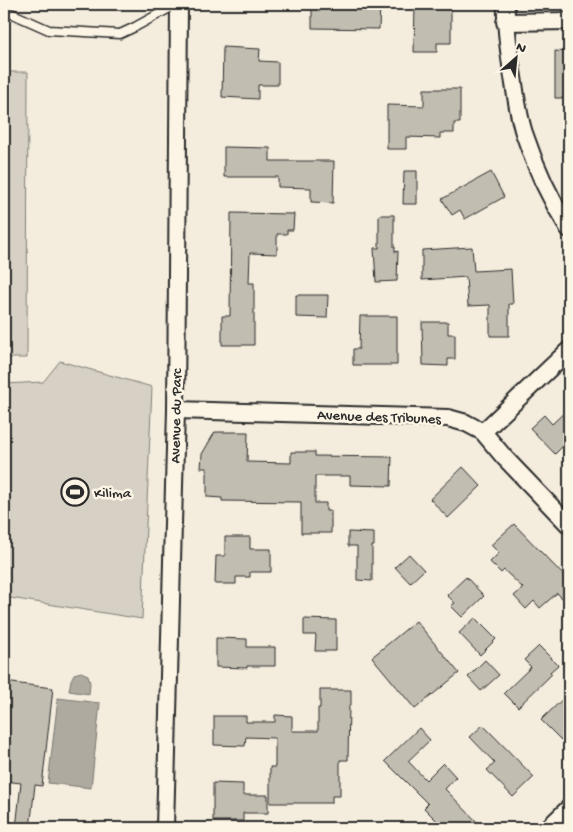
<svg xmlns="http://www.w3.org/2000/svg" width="573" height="832" font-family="'Gochi Hand',sans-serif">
<rect width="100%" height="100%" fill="#f4edde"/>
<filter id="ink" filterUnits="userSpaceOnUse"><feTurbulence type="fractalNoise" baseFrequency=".02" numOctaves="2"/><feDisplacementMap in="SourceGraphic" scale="10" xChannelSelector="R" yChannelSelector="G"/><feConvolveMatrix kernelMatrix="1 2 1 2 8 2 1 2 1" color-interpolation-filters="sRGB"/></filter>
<g filter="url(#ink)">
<g fill="#d6d1c4" stroke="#807e78">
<polygon points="4,72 28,72 27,358 4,358"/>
<polygon points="60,361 152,387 142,619 4,597 4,384 43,382"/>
</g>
<g fill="#afaaa0" stroke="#7a7771">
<polygon points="81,672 88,675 90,683 89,694 69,691 71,680 74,674"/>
<polygon points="58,698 100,703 91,788 48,783"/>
</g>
<g fill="#c2bdb1" stroke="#2b2b2b">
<polygon points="312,4 380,4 379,29 312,28"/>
<polygon points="415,4 451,4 451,43 437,43 437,52 414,52"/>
<polygon points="223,47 260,49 259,61 278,62 278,85 258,85 258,99 222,97"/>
<polygon points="555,51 569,52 569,98 555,98"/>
<polygon points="424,89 460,89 460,123 454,123 454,133 440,133 440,138 406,137 406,149 387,149 387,105 424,106"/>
<polygon points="224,147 270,148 270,161 334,161 333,203 311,202 311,188 278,187 278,177 224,177"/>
<polygon points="404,171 417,171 417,204 403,204"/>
<polygon points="491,172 504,197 465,219 460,210 452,215 442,199"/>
<polygon points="231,213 294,214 293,230 287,230 287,234 277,234 277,254 250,253 249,283 254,283 254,345 222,345 222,316 230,316"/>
<polygon points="379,215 394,215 394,247 395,247 395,252 398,251 397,281 376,282 374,248 379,248"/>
<polygon points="472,247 474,271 511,269 513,304 509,304 509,336 490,336 490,305 468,306 466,277 422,280 422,250"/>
<polygon points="296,295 328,295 327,318 296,317"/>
<polygon points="360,316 397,316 397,365 353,365 353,349 359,349"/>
<polygon points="422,322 448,322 448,334 455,334 455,359 448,359 448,366 423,365"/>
<polygon points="569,408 569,440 555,454 530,428 544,415 552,424"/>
<polygon points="215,432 248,432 247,462 291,463 291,452 315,452 315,456 392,457 391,486 350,485 350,476 315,476 315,503 326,503 326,511 331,511 331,533 301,533 301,502 222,501 222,498 207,497 207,468 201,468 202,454"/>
<polygon points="463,467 481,486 448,518 430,499"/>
<polygon points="514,524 569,581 569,605 557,593 540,608 534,601 526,609 514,596 523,588 504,570 501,573 490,562 499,553 491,545"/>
<polygon points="348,532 374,533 374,546 372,546 372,581 357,580 357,546 348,546"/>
<polygon points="225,537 250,537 250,549 271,549 271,572 250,572 250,577 236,577 236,584 215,584 216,556 225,556"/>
<polygon points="409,554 424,570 410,583 395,567"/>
<polygon points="466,577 484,596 462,617 451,606 455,603 447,595"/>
<polygon points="475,618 496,639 480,655 459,633"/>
<polygon points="304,619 336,620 336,651 315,651 316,635 304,635"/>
<polygon points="416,621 459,673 415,709 372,657"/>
<polygon points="216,638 247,639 247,647 275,647 275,666 247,666 247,668 216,667"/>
<polygon points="539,646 558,665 550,672 552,674 518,707 504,693 531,667 524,660"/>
<polygon points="485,660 499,675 481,691 468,677"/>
<polygon points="4,682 53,688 42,786 35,785 30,828 16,828 21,783 4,781"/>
<polygon points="320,690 351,690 351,705 349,705 348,760 340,760 340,796 332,796 332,803 270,803 270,767 275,767 275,738 246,737 245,746 214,745 214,716 246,716 246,722 275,722 275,715 292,716 292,731 318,731 318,708 320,708"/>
<polygon points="569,693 569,732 561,740 541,720"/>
<polygon points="483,725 534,777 513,797 487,770 495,763 470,737"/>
<polygon points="419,728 430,740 408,761 426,780 443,763 456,777 445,789 483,828 444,828 424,808 428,804 385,761"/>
<polygon points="213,783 243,784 243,795 268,795 268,813 243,813 243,821 213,821"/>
</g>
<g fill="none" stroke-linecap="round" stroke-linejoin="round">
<g stroke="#2b2b2b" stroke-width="11">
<polyline id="service" points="4,10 49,30 120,34 135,27 177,4"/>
</g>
<g stroke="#2b2b2b" stroke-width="20">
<g id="minor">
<path d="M506 4C505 24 508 44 511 65 515 87 517 111 524 133 535 166 550 199 569 229"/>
<polyline points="505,22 569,21"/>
<polyline points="176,410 448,418 466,423 483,432 504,457 569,525"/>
<polyline points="483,432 569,350"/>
<polyline points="165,828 176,410 179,4"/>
<polyline points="548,828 569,808"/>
</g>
</g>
<use href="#service" stroke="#fcf5e5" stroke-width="8"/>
<use href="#minor" stroke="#fcf5e5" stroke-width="16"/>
</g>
</g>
<defs>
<g id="stadium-ring" transform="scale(1.4375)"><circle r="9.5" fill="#fcf5e5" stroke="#2b2b2b" stroke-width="1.5"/><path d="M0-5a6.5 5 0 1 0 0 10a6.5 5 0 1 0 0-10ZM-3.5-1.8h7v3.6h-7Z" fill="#2b2b2b"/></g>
</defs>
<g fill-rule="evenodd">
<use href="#stadium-ring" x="75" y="492"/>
</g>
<g text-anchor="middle" stroke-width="5" stroke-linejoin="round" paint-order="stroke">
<g font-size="15" fill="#2b2b2b" stroke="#fcf5e5">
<text transform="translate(175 416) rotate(-89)" y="5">Avenue du Parc</text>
<text transform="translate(379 416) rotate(2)" y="5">Avenue des Tribunes</text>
</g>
<g font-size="15" fill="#2b2b2b" stroke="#fcf5e5" text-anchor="start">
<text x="94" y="497">Kilima</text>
</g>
</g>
<rect width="573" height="832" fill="none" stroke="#fcf5e5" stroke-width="20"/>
<rect x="10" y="10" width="553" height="812" fill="none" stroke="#2b2b2b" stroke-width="2" filter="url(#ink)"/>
<g transform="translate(516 58) rotate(27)" stroke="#fcf5e5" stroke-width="4" paint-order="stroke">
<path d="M0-4L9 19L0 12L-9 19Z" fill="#2b2b2b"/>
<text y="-8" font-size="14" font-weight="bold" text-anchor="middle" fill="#2b2b2b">N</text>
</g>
</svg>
